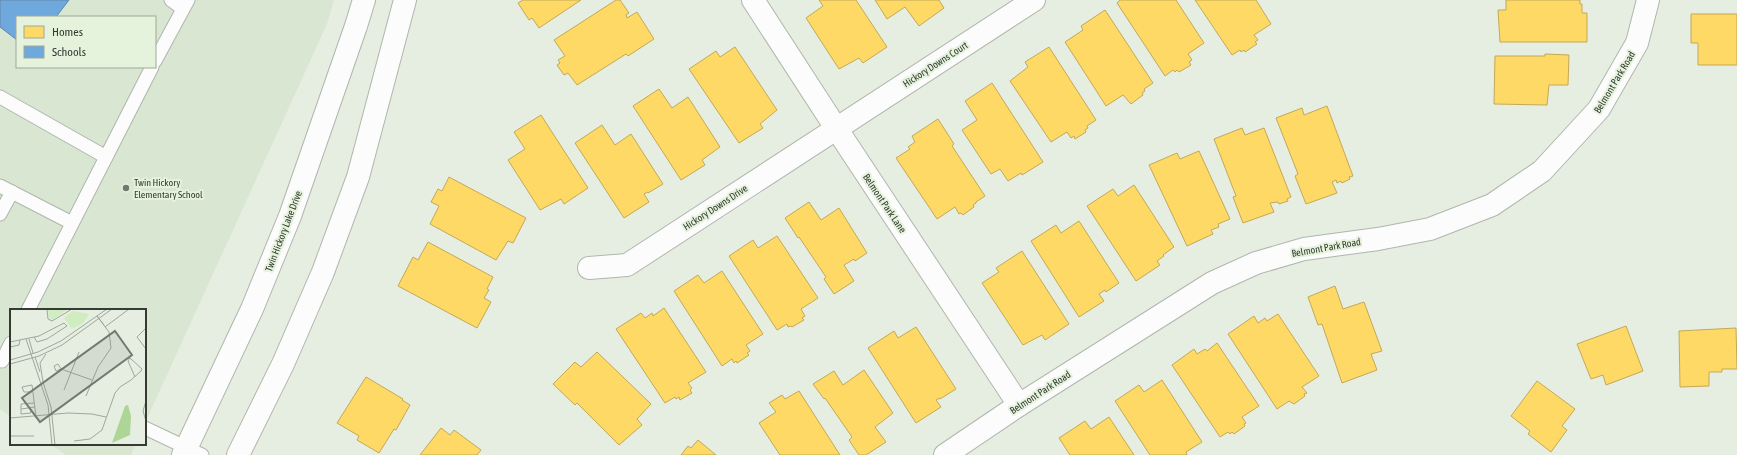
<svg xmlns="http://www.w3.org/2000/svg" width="1737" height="455" font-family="'Asap Condensed',sans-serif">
<rect width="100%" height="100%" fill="#e6eee2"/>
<g fill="#d8e6d2" fill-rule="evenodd">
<path d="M0 0H334L327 24 145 423V310H11V417L0 409ZM17 17H155V67H17Z"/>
<polygon points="50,444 136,444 131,455 66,455"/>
</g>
<g fill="#ffd966" stroke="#c2a956">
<polygon points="523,0 581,0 539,28 532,18 529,20 518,3"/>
<polygon points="616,0 620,0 629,13 626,15 627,18 637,12 654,39 628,56 626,54 577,85 568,73 564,75 557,65 560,63 558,60 565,56 554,40"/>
<polygon points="819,0 856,0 887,47 863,63 859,58 839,69 806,18 823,6"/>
<polygon points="875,0 939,0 944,8 919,26 905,7 887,19"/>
<polygon points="1120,0 1176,0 1204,43 1188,54 1192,60 1189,62 1191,65 1179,72 1177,70 1175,72 1173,70 1165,76 1117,3"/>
<polygon points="1195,0 1256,0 1271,24 1254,35 1258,40 1255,42 1257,44 1245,52 1244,50 1241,52 1240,50 1232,55"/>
<polygon points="1506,0 1580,0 1580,4 1582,4 1582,13 1587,13 1587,42 1500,42 1498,10 1506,10"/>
<polygon points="1105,10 1153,83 1144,89 1145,91 1142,93 1143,95 1131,104 1123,95 1106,106 1065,42 1083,30 1081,26"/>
<polygon points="1691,14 1737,14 1737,65 1698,65 1698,43 1691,43"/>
<polygon points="735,47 777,110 760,124 763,128 739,143 689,69 716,51 720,57"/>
<polygon points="1049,47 1096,120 1087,126 1088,128 1085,130 1086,132 1075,139 1074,136 1071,138 1067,132 1051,142 1010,81 1028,67 1025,62"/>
<polygon points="1545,54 1569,55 1568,85 1549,85 1547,105 1494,104 1495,56 1545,56"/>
<polygon points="992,83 1043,162 1022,175 1021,173 1008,181 1000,169 991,174 962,130 977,120 965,101"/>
<polygon points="659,89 672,108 688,97 720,147 702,160 705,165 681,180 633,106"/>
<polygon points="1327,106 1353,176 1349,177 1350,179 1342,183 1341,181 1337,183 1336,180 1332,182 1337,193 1306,204 1295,176 1298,174 1276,118 1302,108 1304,115"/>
<polygon points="541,115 588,188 564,204 561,199 540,210 508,160 525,149 514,132"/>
<polygon points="938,119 954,144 952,146 985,196 976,202 976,203 973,205 974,207 963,215 961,213 959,214 955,207 937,219 896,158 910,149 908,147 915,142 912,136"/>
<polygon points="602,125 615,145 631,134 663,184 648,193 648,192 644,194 649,202 624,218 575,143"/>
<polygon points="1242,128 1245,135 1264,128 1291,197 1287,199 1288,201 1279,204 1278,202 1270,203 1274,212 1243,223 1233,197 1236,196 1214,139"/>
<polygon points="1199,151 1230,219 1218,224 1219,227 1211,230 1213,234 1187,246 1149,165 1177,153 1180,159"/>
<polygon points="449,177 526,218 513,243 508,241 496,260 430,224 439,206 431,202 438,189 442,191"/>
<polygon points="1134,185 1174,247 1163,255 1164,256 1157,261 1160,265 1136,281 1087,206 1113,189 1118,196"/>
<polygon points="809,202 821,220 839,208 867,253 855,261 854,259 844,265 854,281 834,294 824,279 826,277 799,237 798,238 785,218"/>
<polygon points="1079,221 1119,283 1106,292 1105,290 1099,294 1104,301 1079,317 1031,241 1056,225 1061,233"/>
<polygon points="777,236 818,298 801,309 805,316 802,318 804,320 792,327 791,326 788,327 787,324 777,330 729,256 753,240 758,248"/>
<polygon points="428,242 493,277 487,289 489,290 484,298 491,302 477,328 398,286 413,257 418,260"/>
<polygon points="1022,251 1069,324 1045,340 1042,335 1023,345 982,283 999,272 996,268"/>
<polygon points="722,271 763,334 746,345 750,351 747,353 749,355 737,363 736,361 734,363 732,359 722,366 674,291 698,275 704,283"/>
<polygon points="1335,286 1343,309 1364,302 1382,351 1371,354 1377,370 1342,383 1322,324 1318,325 1308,297"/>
<polygon points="664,308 706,372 688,383 692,388 690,390 692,393 680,400 679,397 676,399 675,397 665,403 616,329 641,313 645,318 652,313 653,316"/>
<polygon points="1278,314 1319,376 1302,387 1307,393 1304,394 1305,396 1294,404 1289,401 1277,409 1228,334 1254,316 1258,323 1265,318 1267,321"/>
<polygon points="1626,326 1643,371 1606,385 1603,375 1591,379 1577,344"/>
<polygon points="916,327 956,389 940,399 940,398 936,400 941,407 916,423 868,348 894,331 898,338"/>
<polygon points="1736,328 1737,369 1722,369 1722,372 1709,372 1709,386 1680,387 1679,331"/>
<polygon points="1217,343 1259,406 1242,417 1246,423 1244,424 1245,426 1234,434 1232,432 1230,434 1228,432 1220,437 1172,365 1194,349 1197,354 1205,349 1207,351"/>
<polygon points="597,352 651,404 637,419 642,425 619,445 577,403 575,405 553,384 575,362 581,367"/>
<polygon points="864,370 893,413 875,427 886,442 866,455 859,455 849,440 852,437 825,398 824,399 813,384 834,371 843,385"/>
<polygon points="366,377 403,399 402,400 410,405 396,430 394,429 379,453 357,440 359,436 337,423"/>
<polygon points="1162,380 1202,442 1186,452 1187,455 1150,455 1115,401 1139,385 1144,392"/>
<polygon points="1537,381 1575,409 1562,426 1567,430 1551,452 1528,434 1530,431 1511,416"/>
<polygon points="799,391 840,455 780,455 759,423 776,412 769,403 782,395 785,399"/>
<polygon points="1109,417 1134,455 1070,455 1059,438 1085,421 1091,429"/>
<polygon points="441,428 450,435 454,430 481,450 477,455 420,455"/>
<polygon points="698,440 716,455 681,455 688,446 691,448"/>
</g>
<polygon fill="#6fa8dc" stroke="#5e87a9" points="0,0 69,0 56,17 17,17 17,40 0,27"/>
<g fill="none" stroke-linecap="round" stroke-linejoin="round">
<g stroke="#b0b6ad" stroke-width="15">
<g id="service">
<polyline points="171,0 182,8"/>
<polyline points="155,61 188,0"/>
<polyline points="0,97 106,157"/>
<polyline points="0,186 72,223"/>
<polyline points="0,214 12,192"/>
<polyline points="28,310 152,67"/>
<polyline points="2,361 11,343"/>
<polyline points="145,428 202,455"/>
</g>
</g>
<g stroke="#b0b6ad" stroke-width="24">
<g id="minor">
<polyline points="753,0 836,128 1019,405"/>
<polyline points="589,268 627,265 1034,0"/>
<polyline points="945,455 1019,405 1212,283 1256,263 1304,249 1378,239 1430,229 1492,205 1542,171 1599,109 1637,43 1648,0"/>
</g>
</g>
<g stroke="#b0b6ad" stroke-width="24">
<g id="tertiary">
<polyline points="183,455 252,309 290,216 356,26 364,0"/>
<polyline points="238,455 283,364 323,272 358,177 405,0"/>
</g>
</g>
<use href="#service" stroke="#fbfcfb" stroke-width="13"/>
<use href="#minor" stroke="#fbfcfb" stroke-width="22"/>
<use href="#tertiary" stroke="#fbfcfb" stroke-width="22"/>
</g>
<circle fill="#737970" stroke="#e5f3dd" stroke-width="1.5" cx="126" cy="188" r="4"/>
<g text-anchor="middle" stroke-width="4" stroke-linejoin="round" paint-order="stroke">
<g font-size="10" fill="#353a32" stroke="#e5f3dd">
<text transform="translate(935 64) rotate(-33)" y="4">Hickory Downs Court</text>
<text transform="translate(1614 82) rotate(-59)" y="4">Belmont Park Road</text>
<text transform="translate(885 203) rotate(56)" y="4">Belmont Park Lane</text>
<text transform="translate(715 207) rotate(-33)" y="4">Hickory Downs Drive</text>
<text transform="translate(283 231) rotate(-69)" y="4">Twin Hickory Lake Drive</text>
<text transform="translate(1326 247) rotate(-10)" y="4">Belmont Park Road</text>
<text transform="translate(1040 392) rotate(-33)" y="4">Belmont Park Road</text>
</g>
<g font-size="10" fill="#353a32" stroke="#e5f3dd" text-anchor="start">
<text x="134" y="186">Twin Hickory<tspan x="134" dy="12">Elementary School</tspan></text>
</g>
</g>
<g transform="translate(10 309)">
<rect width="136" height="136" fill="#e6eee2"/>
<path d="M38 0H58L42 11 39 8ZM63 2 79 5 73 14 62 20 54 9Z" fill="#cfedbf"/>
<path d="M118 96 121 107 120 126 102 134 115 97Z" fill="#add595"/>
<path fill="none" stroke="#9fa69c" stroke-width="1" d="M37 0 38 10 42 12 62 0M95 18 119 0M136 19 127 28 136 40M16 30 38 96 42 136M19 30 23 44M0 33 29 27 54 14 57 17 37 30 27 33 24 28M0 38 9 36 10 31M25 48 30 63M0 51 28 43 51 32 97 0M0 55 29 47 52 36 102 0M51 60 46 62 44 57 48 55 51 60 82 71M33 73 41 98 45 136M33 73 30 54 36 45M54 81 69 43M22 83H14L12 78 22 76 26 108M76 87 88 58 101 39 99 23 87 7 94 16M136 92 133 102 136 112M20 99 21 104 11 105V95L24 94M11 100 25 98M0 109 58 104 82 105 96 108M0 127H24M64 132 80 130 92 121 105 84 110 78 121 71 131 62 132 60 120 49 118 52 125 68"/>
<path fill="#737970" fill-opacity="0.15" stroke="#737970" stroke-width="2" d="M105 22 122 46 30 113 12 89Z"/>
<rect width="136" height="136" fill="none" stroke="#353a32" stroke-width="2"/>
</g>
<rect x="16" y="16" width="140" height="52" fill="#e5f3dd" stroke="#9fa999"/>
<rect x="24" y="26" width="20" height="12" fill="#ffd966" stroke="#9fa999"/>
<text x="52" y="36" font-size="12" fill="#353a32">Homes</text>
<rect x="24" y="46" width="20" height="12" fill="#6fa8dc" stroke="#9fa999"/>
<text x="52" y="56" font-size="12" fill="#353a32">Schools</text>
</svg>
